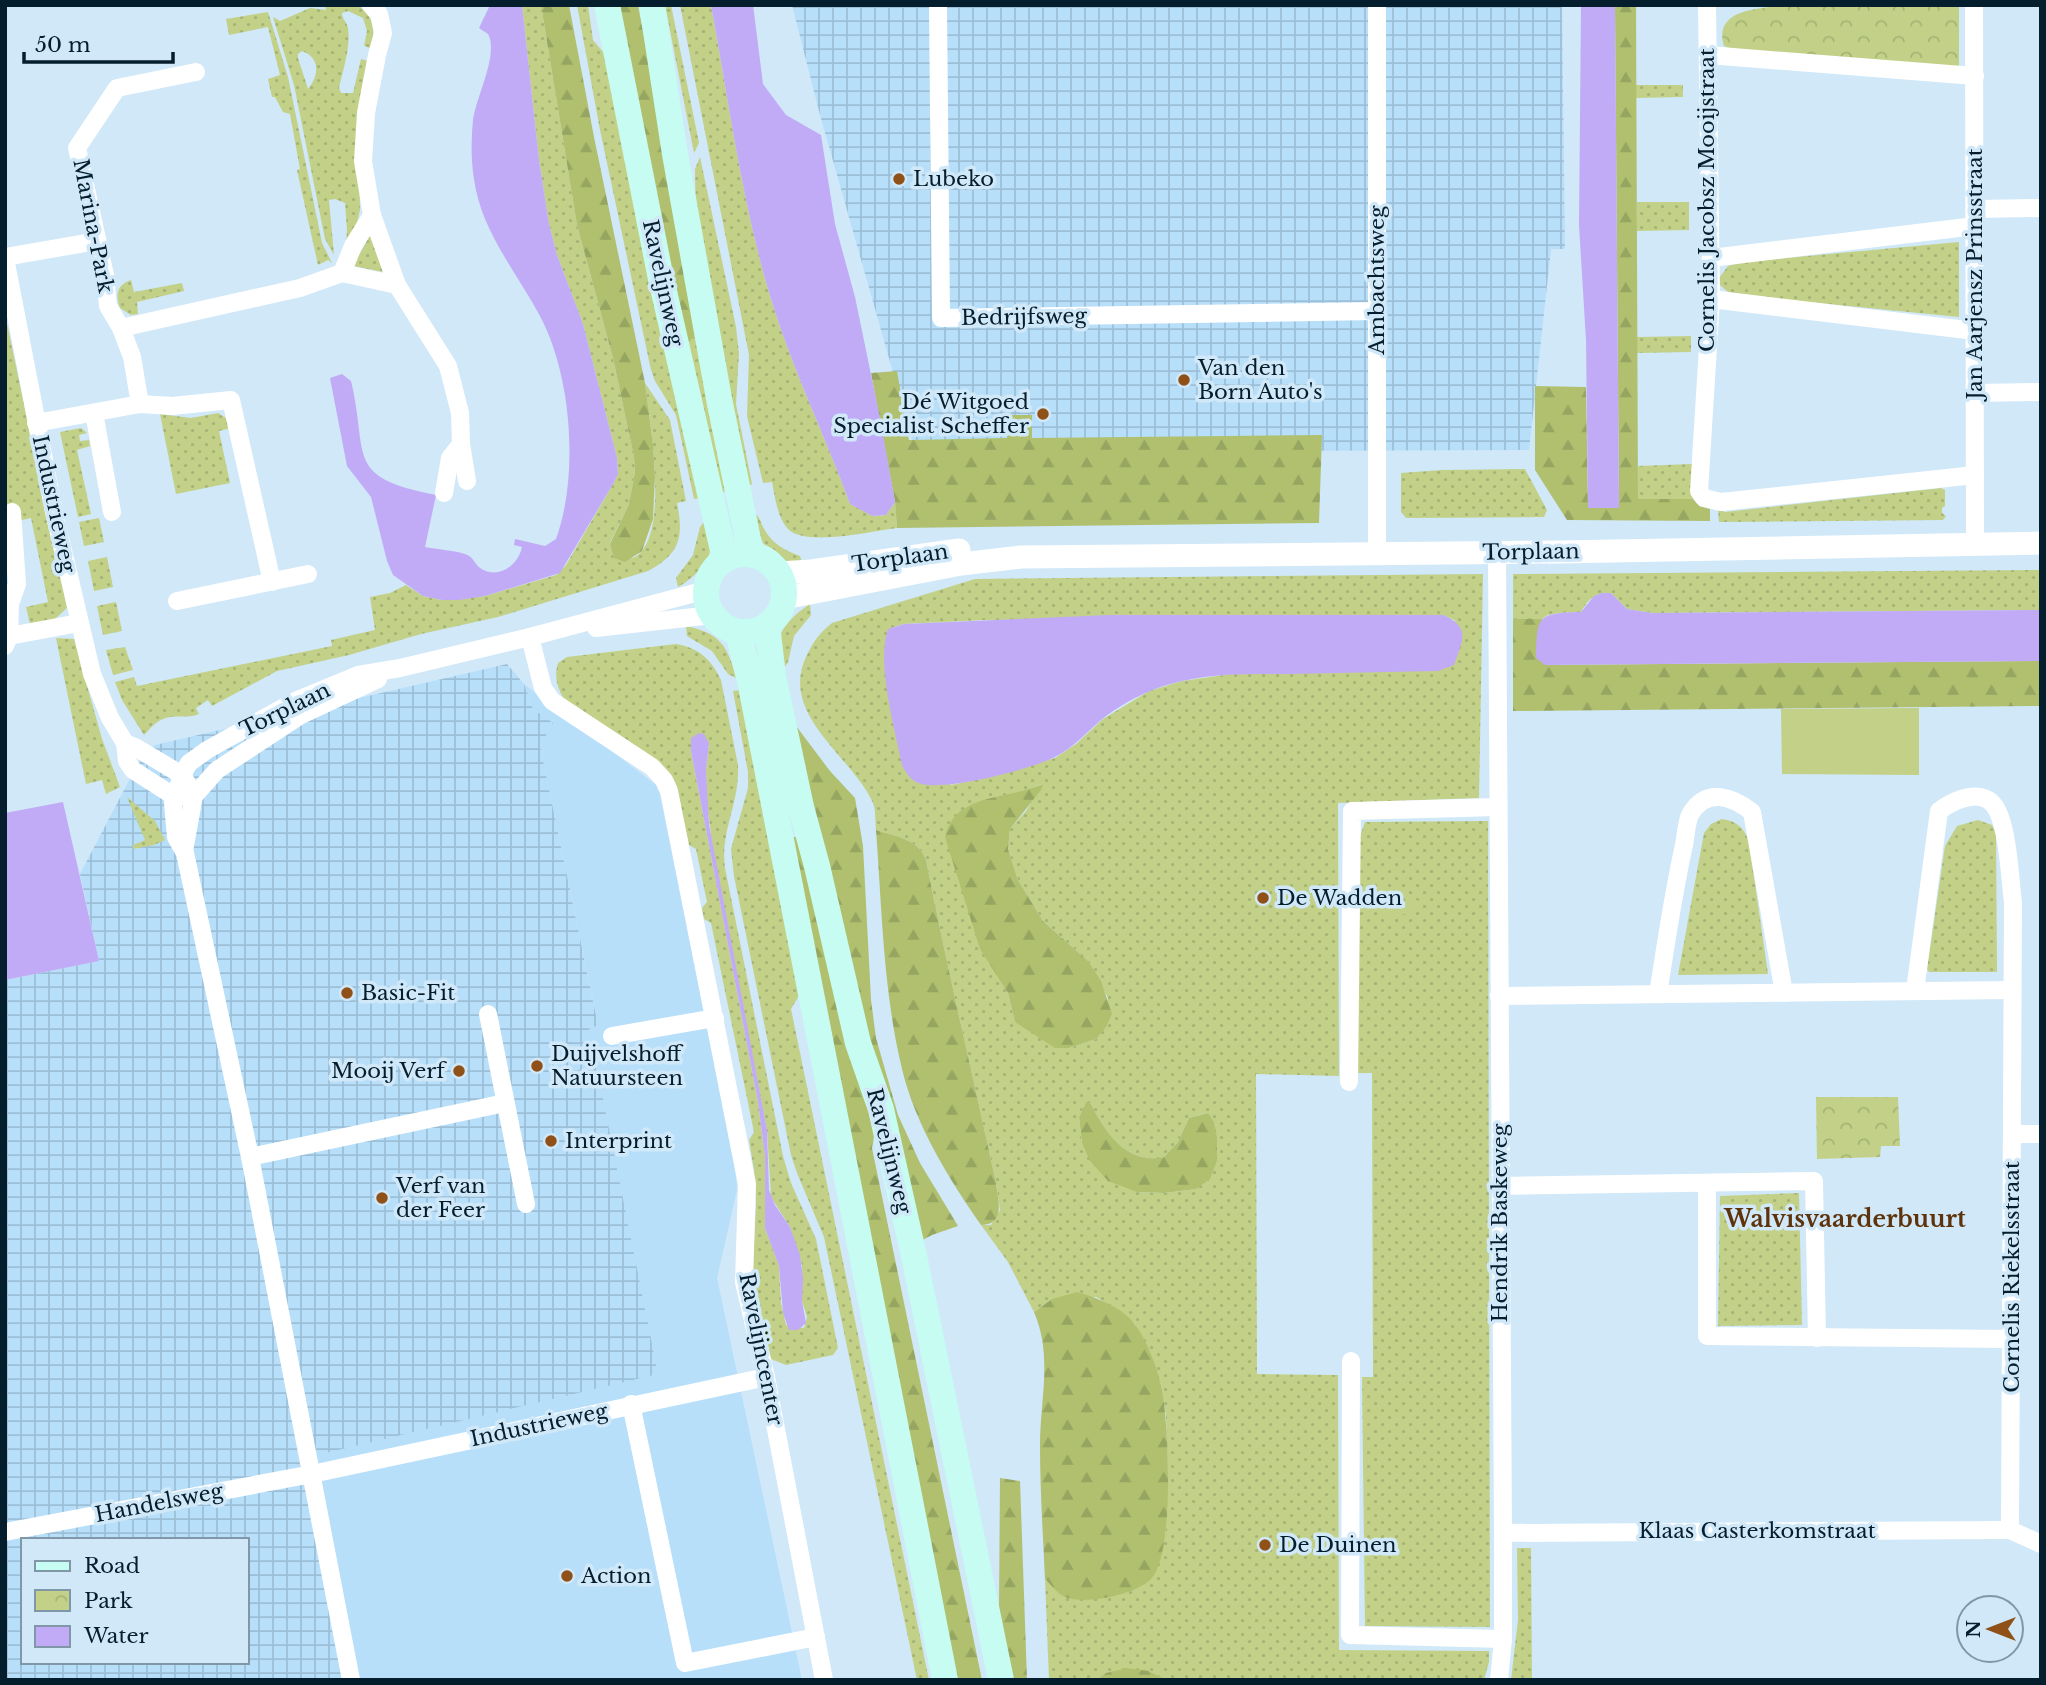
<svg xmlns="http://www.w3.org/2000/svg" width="2046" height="1685" font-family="'Libre Baskerville',serif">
<defs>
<pattern id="industrial-grid" width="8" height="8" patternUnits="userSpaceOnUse" patternTransform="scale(1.75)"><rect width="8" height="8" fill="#b7dffa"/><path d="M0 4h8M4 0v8" fill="none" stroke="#9cbfd7"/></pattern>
<pattern id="grass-dots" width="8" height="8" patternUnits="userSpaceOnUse" patternTransform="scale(1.75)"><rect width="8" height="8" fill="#c2d187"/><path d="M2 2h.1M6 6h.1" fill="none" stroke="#a5b375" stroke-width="1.8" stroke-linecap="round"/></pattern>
<pattern id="forest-firs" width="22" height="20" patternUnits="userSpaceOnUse" patternTransform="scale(1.75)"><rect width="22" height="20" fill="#b0c06f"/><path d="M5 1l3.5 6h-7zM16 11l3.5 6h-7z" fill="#96a560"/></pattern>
<pattern id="park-crowns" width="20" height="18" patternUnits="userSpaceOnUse" patternTransform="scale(1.75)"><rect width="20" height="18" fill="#c2d187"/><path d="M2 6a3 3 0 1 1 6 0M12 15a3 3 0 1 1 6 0" fill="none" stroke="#a5b375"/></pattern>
</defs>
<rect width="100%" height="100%" fill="#d0e8f8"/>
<polygon fill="#b7dffa" points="524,684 656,785 660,795 735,1164 737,1190 717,1278 802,1680 351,1680 300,1459 589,1029 598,1024 540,746 552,723 533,709"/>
<g fill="url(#industrial-grid)" fill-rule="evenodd">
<polygon points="792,5 1562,5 1565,249 1551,249 1529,450 1272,451 917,457 820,115"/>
<path d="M507 664 524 684 533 709 553 723 540 746 598 1025 589 1029 658 1374 300 1459 351 1680H5V980L99 961 80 874 144 752 155 745ZM23 1540H247V1662H23Z"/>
</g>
<g fill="url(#grass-dots)" fill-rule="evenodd">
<path d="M325 5H357C374 16 376 29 371 48L364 46 367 31 363 18 348 11 342 13C342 19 347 22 348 28 351 46 343 70 339 88L341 93H353L361 59 368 61 358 113 360 210 356 227 346 247 347 230 345 203 335 199 329 200 334 255 325 239 294 85 273 17 280 21 310 8 326 10ZM302 51C321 58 319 76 308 89L298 58V54Z"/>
<path d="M522 5H541L577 225 613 358 634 457 635 472 629 504 610 543 614 558C621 558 629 560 635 557 671 536 649 419 645 383L670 420 686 501 677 503C684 537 680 554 648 571L498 617 421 634 349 655 277 671 212 706 208 700 196 708 199 714C187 719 175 714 163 719 155 722 150 729 144 735L122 700 115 682 134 677 137 686 332 646 331 640 375 630 370 597 390 593 406 585 423 596 442 600 485 596 556 575 566 565 613 484 618 473 617 458 583 324 557 255 549 224 539 160Z"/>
<polygon points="577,5 588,5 593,40 609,59 705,497 694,499 676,415 655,381 651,370 600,130"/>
<polygon points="665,5 671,5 699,143 694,153"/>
<path d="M680 5H711C729 103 742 203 771 299 792 369 825 435 850 504L873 516 886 515 895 502 897 528C872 531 806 547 788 529 777 517 775 497 772 482L763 483 747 416 749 355Z"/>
<polygon points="268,12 288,77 322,243 332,263 328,260 318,265 297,170 300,169 290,114 283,112 275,97 272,97 268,79 280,75 268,27 229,35 226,19"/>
<polygon points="1636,85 1683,85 1683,97 1636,98"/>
<polygon points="700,157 736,327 739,353 736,404 752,484 744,488 696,227 695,169"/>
<polygon points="1637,202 1689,202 1689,230 1637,231"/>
<polygon points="373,234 383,272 353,266 369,237"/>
<polygon points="1959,242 1959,317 1737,295 1728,292 1720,285 1719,278 1728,266 1742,262"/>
<path d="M131 280 134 292 182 283 184 291 137 302 138 314 131 315 120 308C115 294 117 285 131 280Z"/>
<polygon points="5,314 67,608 55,619 30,624 26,607 48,602 31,518 17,521 5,510"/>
<polygon points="1691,336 1691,352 1637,353 1637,337"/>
<polygon points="701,337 728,491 717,493 682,342"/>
<polygon points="218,413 229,420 231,428 219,431 230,483 176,494 160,414 191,418"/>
<polygon points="81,428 87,433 79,435 80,441 89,440 90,446 77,450 91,514 78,517 60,432"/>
<polygon points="1692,464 1693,499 1638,500 1638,466"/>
<polygon points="1525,469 1547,510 1544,517 1406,518 1401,512 1401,473 1442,470"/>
<polygon points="1941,488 1945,490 1945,506 1942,508 1942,513 1946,516 1943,520 1719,522 1718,509 1725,512"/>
<path d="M754 513C760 517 760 521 763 527 771 543 784 550 800 556L803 565C765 562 762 545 754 513Z"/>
<polygon points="99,518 104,542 84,546 79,522"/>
<path d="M704 522C706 529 710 537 711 544 711 563 692 579 678 587L676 578 693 555 700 527Z"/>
<polygon points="107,557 113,587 94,591 88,561"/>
<path d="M2041 570V610L1652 613 1627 609 1611 593C1595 592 1588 599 1581 612L1558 613 1548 615 1542 619H1513V574Z"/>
<path d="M1483 574 1479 798 1338 803 1339 1076 1256 1074 1257 1374 1338 1375 1339 1650 1489 1651V1662L1484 1680H1167L1149 1671 1106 1673 1096 1680H1049L1045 1579 1063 1596 1165 1535 1168 1472 1166 1416 1161 1384 1135 1324 1119 1311 1096 1297 1052 1299 1034 1312 1008 1262 981 1225H991L1000 1210 996 1183C973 1075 947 968 926 860 919 839 895 836 876 830 875 821 876 810 873 803 852 756 779 715 806 657 813 642 819 633 832 623L975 579ZM1443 615 1456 621 1224 675 1182 681 1149 691 1103 719 1076 744 1055 758 989 777 951 785 891 628 904 624 984 620ZM1042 784 1026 811 1010 829 1008 849 1018 880 1043 921 1088 961 1108 998 1096 1039 1069 1048 1015 1022 1008 993 998 976 987 799 1026 791ZM1086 1102H1090C1105 1132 1126 1165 1164 1157L1178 1142 1189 1118 1207 1113 1214 1122 1217 1161 1196 1189 1164 1193 1137 1192 1082 1143 1079 1117Z"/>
<polygon points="116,602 122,631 103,635 97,606"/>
<path d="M810 604 811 615 794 636 788 662 784 668C782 662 778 652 778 645 779 628 796 613 810 604Z"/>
<path d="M686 626C720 633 728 646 736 678L728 674 712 651 687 636Z"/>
<polygon points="56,638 74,639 102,739 120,787 106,794 102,780 86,784"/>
<path d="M676 644C699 648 711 659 721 680L738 765C740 803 720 831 725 868L783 1156 791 1183 816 1239 838 1348 833 1355 786 1365 771 1359 752 1287 756 1203 754 1170 749 1140 754 1132 711 923 704 919 702 908 707 902 696 849 689 845 676 784 667 771 564 699C557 687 554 676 558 663L567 657ZM691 738 709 743 706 770 707 805 716 870 767 1130 771 1197 790 1227 802 1265V1301L807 1317 804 1328 786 1325 781 1303 779 1266 765 1228V1156L758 1102 691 751Z"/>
<polygon points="125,647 133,670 113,675 106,650"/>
<polygon points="741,690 800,994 791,1009 929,1680 917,1680 824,1237 797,1173 791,1155 734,876 731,849 748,788 748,772 733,691"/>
<polygon points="127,797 155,821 165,840 154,845 133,849 133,845 145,840"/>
<path d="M1722 819C1737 821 1744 828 1749 842L1768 974 1678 975 1704 833 1711 824Z"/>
<polygon points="1978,820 1992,825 1996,833 1997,972 1929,972 1927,969 1945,846 1957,826"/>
<polygon points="1488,821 1490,1627 1365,1626 1362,1377 1373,1377 1372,1073 1358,1073 1356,847 1365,822"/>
<polygon points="1799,1193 1802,1325 1718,1326 1720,1196"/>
<polygon points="1517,1548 1531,1548 1532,1680 1511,1680 1518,1620"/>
</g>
<g fill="url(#forest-firs)">
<polygon points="541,5 569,5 594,137 645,383 653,445 655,477 653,519 642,551 625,562 614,558 610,544 629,504 635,472 634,457 613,358 577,225"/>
<polygon points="612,5 638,5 701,337 682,342"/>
<polygon points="1615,5 1636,5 1638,499 1693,499 1700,506 1710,509 1710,521 1567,520 1535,470 1535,386 1586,387 1588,507 1619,507"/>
<polygon points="897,371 909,440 1007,438 1007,415 1032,415 1032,438 1322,435 1319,523 897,528 895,502 871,373"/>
<polygon points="1513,619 1542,619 1545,665 2041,661 2041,706 1513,711"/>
<polygon points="790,718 830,771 855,798 863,846 871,1000 876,1038 898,1115 920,1163 958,1226 932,1235 919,1242"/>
<path d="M1043 784 1041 790 1010 829 1008 849 1018 880 1043 921 1088 961 1101 981 1112 1014 1106 1027 1096 1039 1069 1048H1055L1015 1022 1008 993 980 949 945 837C955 792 1008 800 1043 784Z"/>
<path d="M876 830C895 836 919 839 926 860 947 968 973 1075 996 1183 998 1200 1006 1225 981 1225 949 1179 915 1124 902 1069 883 991 882 909 876 830Z"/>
<polygon points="786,837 801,837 875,1131 872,1148 982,1680 954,1680"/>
<path d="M1086 1102H1090C1105 1132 1126 1165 1164 1157L1178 1142 1189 1118 1208 1113 1214 1122 1217 1138V1161L1210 1179 1196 1189 1164 1193 1137 1192 1108 1181 1090 1161 1082 1143 1079 1117Z"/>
<path d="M1077 1292C1098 1298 1124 1308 1136 1326 1148 1343 1156 1365 1161 1385 1169 1418 1175 1556 1151 1579 1135 1595 1085 1605 1065 1597 1058 1594 1050 1584 1045 1579 1043 1535 1040 1490 1040 1445 1040 1400 1053 1356 1034 1312L1052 1299Z"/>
<polygon points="1000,1478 1020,1481 1027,1680 1005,1680 999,1608"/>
<polygon points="1127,1668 1149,1671 1167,1680 1096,1680 1106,1673"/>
</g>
<g fill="url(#park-crowns)">
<path d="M1796 5H1959V67L1735 50 1724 46C1711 5 1771 8 1796 5Z"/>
<polygon points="1816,1097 1898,1097 1900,1146 1881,1146 1880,1157 1817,1159"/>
</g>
<g fill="#c2d187">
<polygon points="1919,708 1919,775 1782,774 1781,709"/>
<polygon points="1418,900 1421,908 1384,921 1382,912"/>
</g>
<g fill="#c1abf6">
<path d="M490 5H522L539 160 549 224 557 255 583 324 617 458 618 474 613 484 560 573 485 596 459 600H442L423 596 393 575 387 561 371 497 347 466 330 378 342 374 351 381C369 456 343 477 436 495L425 547C435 549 462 551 469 556 473 558 476 565 480 568 498 580 518 566 522 547L514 545 515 539 545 546 556 539C579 476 572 376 540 316 516 271 481 231 474 179 471 160 471 140 473 120 476 97 499 54 488 34L479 28Z"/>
<path d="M711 5H753L763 84 786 115 821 135 835 224 855 297 880 418 895 502 886 515 872 516 850 504C825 435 792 369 771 299 742 204 729 103 711 5Z"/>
<polygon points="1581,5 1615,5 1619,508 1588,508 1586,340 1579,225"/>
<path d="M1602 593H1611L1627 609 1652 613 2041 610V661L1545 665 1536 658C1537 616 1537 613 1581 612L1594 596Z"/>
<path d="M1110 615H1443C1471 627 1463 640 1454 665L1438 671C1388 672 1338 673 1288 674 1253 674 1216 673 1182 681 1154 687 1123 702 1101 720 1086 733 1073 748 1055 757 1032 769 938 794 916 782 909 778 906 772 902 766 895 729 876 663 888 629L904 624Z"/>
<polygon points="699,733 704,734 709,743 706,770 709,824 767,1130 769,1190 775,1205 790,1227 800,1255 803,1278 802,1301 806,1323 798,1330 789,1330 783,1313 779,1266 765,1228 765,1156 758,1102 691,751 691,738"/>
<polygon points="63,802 99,961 5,980 5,813"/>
</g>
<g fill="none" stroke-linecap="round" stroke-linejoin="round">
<g stroke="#fff" stroke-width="18">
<polyline points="938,5 941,318 1377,311"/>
<polyline points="1377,5 1377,554"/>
<polyline points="1707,5 1711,299 1699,491 1704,498 1721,502 1975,475"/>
<polyline points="1974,5 1975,543"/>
<polyline points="1708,55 1975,76"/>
<polyline points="1975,209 2041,208"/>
<polyline points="372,215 397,285 448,366 460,413 461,444 467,481"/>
<polyline points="5,257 97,241"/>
<polyline points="5,258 54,512 92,674 110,718 125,743 127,761 133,770 175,797 194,796"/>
<polyline points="1711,258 1975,226"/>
<polyline points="342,273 353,246 372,215 363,161 366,113 377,55 383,33 379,14 371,5"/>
<polyline points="342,273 397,285"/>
<polyline points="1711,299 1975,331"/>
<polyline points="121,328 300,288 342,273"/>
<polyline points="1976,393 2041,392"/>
<polyline points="140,404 132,357 121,328 108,306 105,275 77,148 117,88 196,72"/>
<polyline points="94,413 112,512"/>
<polyline points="36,423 140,404 172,406 231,400 272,582"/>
<polyline points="444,493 450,458 461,444"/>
<polyline points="1497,553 1503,1533 1503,1639 1499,1680"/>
<polyline points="177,601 308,574"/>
<polyline points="596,628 712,615"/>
<polyline points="9,636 79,623"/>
<polyline points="530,637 543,688 552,701 652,767 664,780 669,791 747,1184 744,1282 766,1377 824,1680"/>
<polyline points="5,646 9,636 10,604 17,584 12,512"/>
<polyline points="125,743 135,747 182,775 188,785"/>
<polyline points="184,851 194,796 217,770 301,715 378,679"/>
<path d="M1915 991 1939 811C1955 799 1985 786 1997 810 2008 831 2010 878 2013 903L2010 1530 2041 1544"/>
<path d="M1658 994C1666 944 1673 894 1684 845 1686 836 1686 821 1691 813 1707 787 1733 797 1752 812L1784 993"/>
<polyline points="1499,996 2012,990"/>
<polyline points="488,1014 526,1204"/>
<polyline points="612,1036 715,1018"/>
<polyline points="1349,1082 1352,811 1498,807"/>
<polyline points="2012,1134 2041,1134"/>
<polyline points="250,1157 505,1103"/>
<polyline points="1707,1183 1707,1336 2011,1339"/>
<polyline points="1500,1186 1814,1181 1817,1338"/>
<polyline points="1351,1361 1350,1635 1503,1639"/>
<polyline points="631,1404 685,1663 816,1637"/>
<polyline points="5,1532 312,1474 766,1377"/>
<polyline points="1503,1533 2010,1530"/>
<polyline points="351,1680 250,1157 185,853 176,837 173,803 182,775 189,763 207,750 295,701 358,675 400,668 530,637 706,590"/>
</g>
<g stroke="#fff" stroke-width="23">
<polyline points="779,573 811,571 959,550"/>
<polyline points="784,598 961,564 1021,557 1560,552 2041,543"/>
</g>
<g stroke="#c6fcf2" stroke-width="26">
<polyline points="607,5 660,274 725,559"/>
<polyline points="652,5 675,154 720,404 751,554"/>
<circle cx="745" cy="593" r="39"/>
<polyline points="767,625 773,676 801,807 817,866 858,1043 881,1109 914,1256 1001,1680"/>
<polyline points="738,632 750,681 945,1680"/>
</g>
</g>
<g fill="#905118" stroke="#d0e8f8" stroke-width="2.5">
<circle cx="899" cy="179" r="7"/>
<circle cx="1184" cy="380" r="7"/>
<circle cx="1043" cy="414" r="7"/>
<circle cx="1263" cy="898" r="7"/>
<circle cx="347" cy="993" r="7"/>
<circle cx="537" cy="1066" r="7"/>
<circle cx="459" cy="1071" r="7"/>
<circle cx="551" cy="1141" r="7"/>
<circle cx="382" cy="1198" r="7"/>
<circle cx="1265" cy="1545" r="7"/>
<circle cx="567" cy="1576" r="7"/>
</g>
<g text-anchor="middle" stroke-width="7" stroke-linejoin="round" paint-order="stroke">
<g font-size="21" fill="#051e2d" stroke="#d0e8f8" text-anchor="start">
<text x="913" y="186">Lubeko</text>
<text x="1198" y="375">Van den<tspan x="1198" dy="24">Born Auto's</tspan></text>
<text x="1029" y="409" text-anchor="end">Dé Witgoed<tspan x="1029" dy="24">Specialist Scheffer</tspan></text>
<text x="1277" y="905">De Wadden</text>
<text x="361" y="1000">Basic-Fit</text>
<text x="551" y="1061">Duijvelshoff<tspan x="551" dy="24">Natuursteen</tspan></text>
<text x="445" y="1078" text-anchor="end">Mooij Verf</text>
<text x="565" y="1148">Interprint</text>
<text x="396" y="1193">Verf van<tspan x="396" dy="24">der Feer</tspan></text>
<text x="1279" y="1552">De Duinen</text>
<text x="581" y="1583">Action</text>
</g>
<g font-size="21" fill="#051e2d" stroke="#d0e8f8">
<text transform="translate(1707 200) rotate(-90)" y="7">Cornelis Jacobsz Mooijstraat</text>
<text transform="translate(93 226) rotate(79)" y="7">Marina-Park</text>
<text transform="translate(1975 274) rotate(-90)" y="7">Jan Aarjensz Prinsstraat</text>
<text transform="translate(1377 280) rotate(-90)" y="7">Ambachtsweg</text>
<text transform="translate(663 283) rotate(78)" y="7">Ravelijnweg</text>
<text transform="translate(1024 317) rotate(-1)" y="7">Bedrijfsweg</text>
<text transform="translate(54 504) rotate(78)" y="7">Industrieweg</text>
<text transform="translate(1531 552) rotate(-1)" y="7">Torplaan</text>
<text transform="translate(900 558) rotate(-8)" y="7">Torplaan</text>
<text transform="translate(285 710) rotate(-26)" y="7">Torplaan</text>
<text transform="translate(889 1151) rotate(76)" y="7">Ravelijnweg</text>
<text transform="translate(1500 1223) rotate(-90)" y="7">Hendrik Baskeweg</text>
<text transform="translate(2012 1277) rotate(-90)" y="7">Cornelis Riekelsstraat</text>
<text transform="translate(761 1349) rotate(79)" y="7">Ravelijncenter</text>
<text transform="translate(539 1425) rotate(-12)" y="7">Industrieweg</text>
<text transform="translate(159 1503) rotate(-11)" y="7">Handelsweg</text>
<text x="1757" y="1538">Klaas Casterkomstraat</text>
</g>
<g font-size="23" font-weight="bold" fill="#5e330b" stroke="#d0e8f8">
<text x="1845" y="1227">Walvisvaarderbuurt</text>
</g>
</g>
<rect width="2046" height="1685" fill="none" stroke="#051e2d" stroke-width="14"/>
<rect x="21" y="1538" width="228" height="126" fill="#d0e8f8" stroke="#7f97a7" stroke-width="2"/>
<rect x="35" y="1561" width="35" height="10" fill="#c6fcf2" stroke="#7f97a7" stroke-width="2"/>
<text x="84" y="1573" font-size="21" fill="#051e2d">Road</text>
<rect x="35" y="1590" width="35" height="21" fill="url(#park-crowns)" stroke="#7f97a7" stroke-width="2"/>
<text x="84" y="1608" font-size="21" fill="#051e2d">Park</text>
<rect x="35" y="1626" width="35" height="21" fill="#c1abf6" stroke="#7f97a7" stroke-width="2"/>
<text x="84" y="1643" font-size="21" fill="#051e2d">Water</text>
<g transform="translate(1990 1629) rotate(270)"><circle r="33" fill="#d0e8f8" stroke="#7f97a7" stroke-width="2"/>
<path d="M0-5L12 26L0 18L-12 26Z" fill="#905118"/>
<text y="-10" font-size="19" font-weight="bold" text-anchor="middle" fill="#051e2d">N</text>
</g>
<path d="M24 52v10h149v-10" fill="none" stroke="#051e2d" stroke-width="3.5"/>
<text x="35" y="52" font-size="21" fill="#051e2d" stroke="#d0e8f8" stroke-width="5" paint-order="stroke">50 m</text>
</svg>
